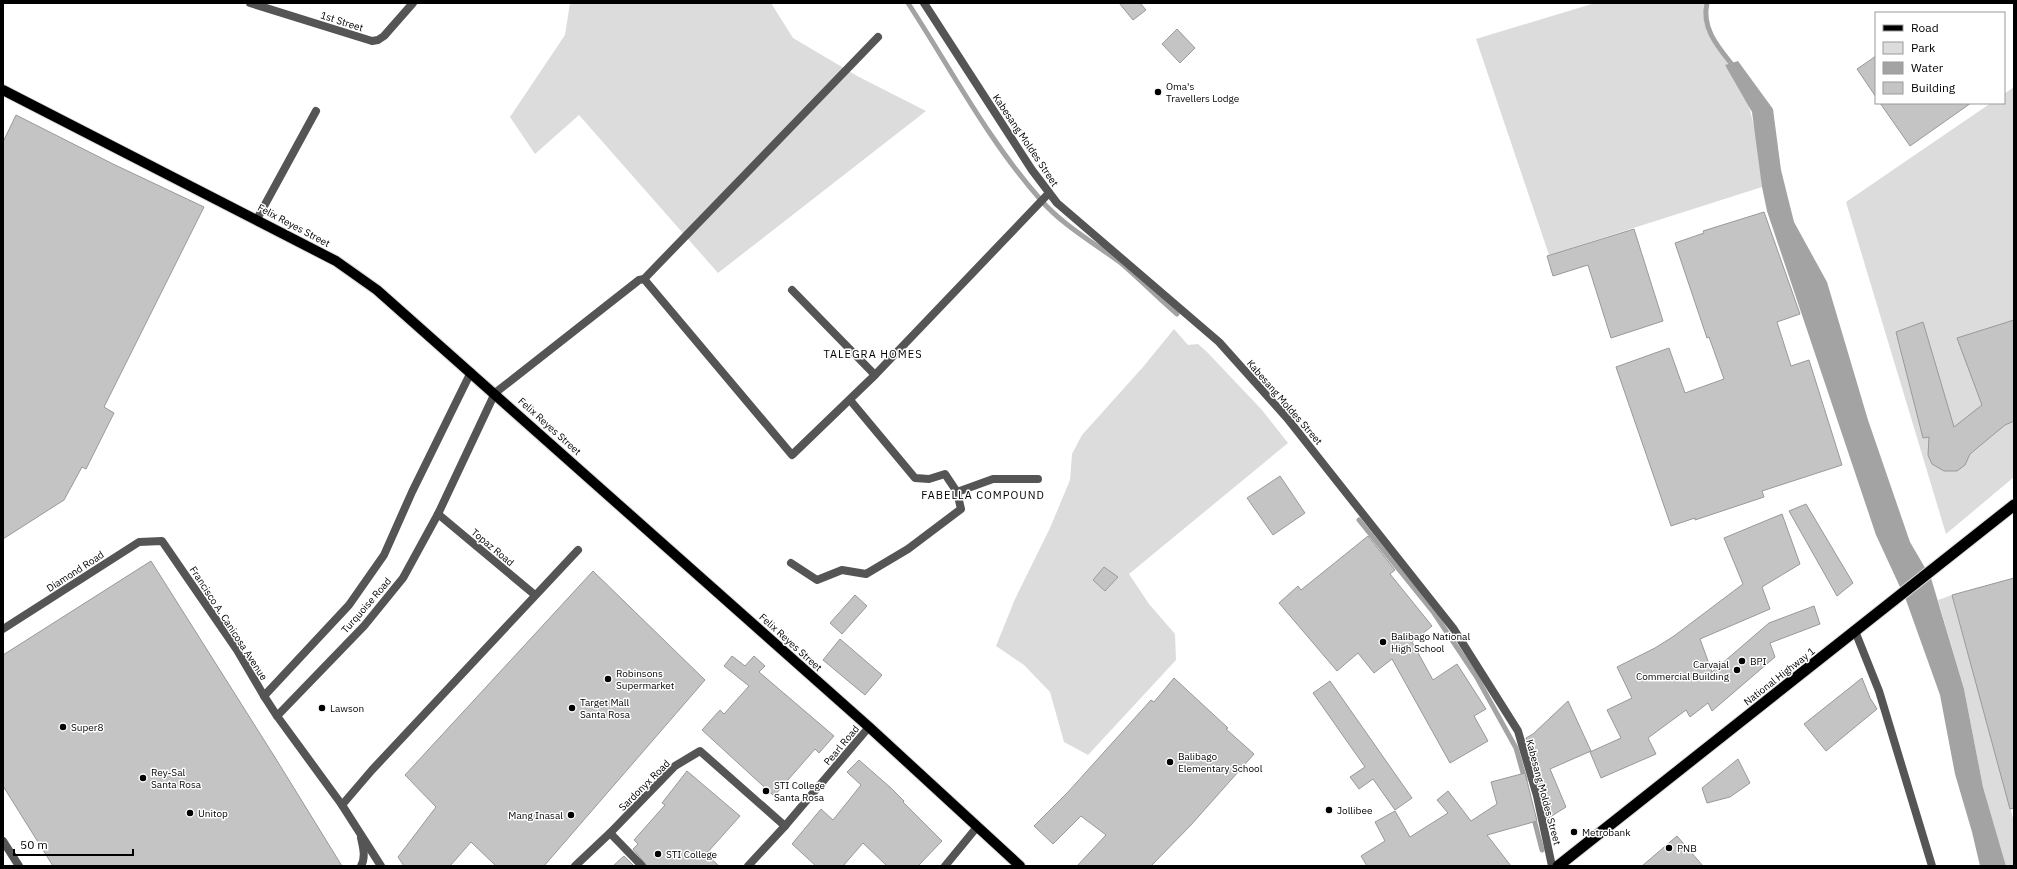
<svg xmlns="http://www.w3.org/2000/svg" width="2017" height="869" font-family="'IBM Plex Sans',sans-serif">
<rect width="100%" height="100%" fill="#fff"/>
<g fill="#dcdcdc">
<polygon points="570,3 771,3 793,38 859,77 926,111 718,273 579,115 535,154 510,117 565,35"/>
<path d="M1595 3H1707C1700 33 1718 41 1731 63 1753 102 1758 144 1762 187L1549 255 1476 39Z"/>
<polygon points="2014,87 2014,477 1946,534 1846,202 1991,103 2004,103 2004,94"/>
<polygon points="1174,329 1188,345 1198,344 1207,352 1262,410 1288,443 1129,574 1149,604 1175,634 1176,660 1088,755 1064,742 1050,692 1024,665 996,646 1015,599 1050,528 1070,480 1072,454 1082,435 1143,367"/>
<polygon points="1952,595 2014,822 2014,866 2006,866 1983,787 1964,689 1938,600"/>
</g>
<polygon fill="#a3a3a3" points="1738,61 1773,109 1781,170 1794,222 1827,282 1868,420 1910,542 1931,578 1964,689 1983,787 2006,866 1980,866 1972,832 1955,774 1940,695 1906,600 1876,535 1767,211 1762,187 1752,112 1725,65"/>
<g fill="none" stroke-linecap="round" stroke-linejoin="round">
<g stroke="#a3a3a3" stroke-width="5">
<path d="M908 3C951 69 988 140 1040 199 1062 225 1094 243 1121 263 1140 279 1158 298 1177 314"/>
<path d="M1707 3C1701 29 1719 48 1734 67"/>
<polyline points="1359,520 1434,613 1476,676 1516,748 1525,780"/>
<polyline points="1533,815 1542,850"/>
</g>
</g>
<g fill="#c4c4c4" stroke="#999">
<polygon points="1119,3 1140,3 1146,10 1133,20"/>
<polygon points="1177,29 1195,48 1180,63 1162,44"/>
<polygon points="1876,56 1876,97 1857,69"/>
<polygon points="1880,103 1971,103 1910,146"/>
<polygon points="16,115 113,164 204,207 104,407 114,413 86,469 82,467 64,500 3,539 3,142"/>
<polygon points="1764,212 1800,314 1777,322 1791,366 1809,360 1842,465 1762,491 1764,497 1695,520 1695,518 1671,526 1616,367 1669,348 1685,393 1724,379 1709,337 1707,338 1675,243 1704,233 1703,231"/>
<polygon points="1634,229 1663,321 1611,338 1588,265 1553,276 1547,256"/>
<polygon points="2014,320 2014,421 2005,425 1970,454 1965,465 1957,471 1944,471 1932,464 1928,455 1929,437 1923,438 1896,332 1923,322 1954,427 1982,405 1957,338"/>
<polygon points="1280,476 1305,513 1273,535 1247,498"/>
<polygon points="1806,504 1853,583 1837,596 1789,511"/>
<polygon points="1782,514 1800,564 1762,587 1770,609 1700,639 1712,672 1769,623 1814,606 1820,624 1770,643 1775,657 1712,711 1708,703 1690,717 1686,710 1648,738 1656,754 1601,778 1590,752 1621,738 1607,710 1632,698 1617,667 1655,648 1674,636 1743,584 1724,538"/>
<polygon points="1368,536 1395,570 1390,574 1432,626 1412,642 1433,680 1457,664 1486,709 1474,716 1488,741 1450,763 1392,659 1374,673 1358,653 1337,671 1279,603 1298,586 1301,590"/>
<polygon points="151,561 276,759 342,866 53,866 3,786 3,655"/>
<polygon points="1104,567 1118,577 1105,591 1093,580"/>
<polygon points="593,571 705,680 544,866 496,866 471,842 450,866 404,866 398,857 436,807 405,775"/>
<polygon points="2014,578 2014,808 2010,809 1952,595"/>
<polygon points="855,595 867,606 842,634 830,623"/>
<polygon points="840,639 882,675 865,695 823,660"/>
<polygon points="732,656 745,666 754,656 765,666 759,672 834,736 819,753 815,749 774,796 702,730 720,710 724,714 749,686 724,666"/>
<polygon points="1174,678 1228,728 1226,729 1254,754 1191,825 1151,866 1077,866 1106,835 1081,816 1053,844 1034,826 1068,792 1151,700 1154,702"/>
<polygon points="1862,678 1870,698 1877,709 1826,751 1804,724"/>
<polygon points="1330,681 1412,798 1395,810 1373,779 1359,789 1350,777 1365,767 1313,693"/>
<polygon points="1568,701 1591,751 1550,769 1566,807 1547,819 1526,738 1533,734"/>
<polygon points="1738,759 1750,783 1730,797 1707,803 1702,788"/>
<polygon points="859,760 891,788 904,801 903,802 942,841 918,866 887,866 863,843 843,866 816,866 792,844 821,809 833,820 861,785 847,772"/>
<polygon points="687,771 740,816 706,854 719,866 647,866 633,849 638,844 634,840 665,805 662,803"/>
<polygon points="1525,773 1537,821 1487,835 1511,866 1367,866 1361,856 1385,841 1375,822 1395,811 1410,837 1448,813 1437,800 1448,791 1471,821 1497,804 1491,782"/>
<polygon points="1677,836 1703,866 1642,866"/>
<polygon points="624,856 634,866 613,866"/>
</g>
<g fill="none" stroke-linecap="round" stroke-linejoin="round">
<g stroke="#dbdbdb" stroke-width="12">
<polyline id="primary" points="3,90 336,261 377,290 869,727 1020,866"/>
</g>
<g stroke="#dbdbdb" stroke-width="13">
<polyline id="trunk" points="1558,866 2014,505"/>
</g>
<g stroke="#555" stroke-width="8">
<polyline points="250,3 372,41 378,40 384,36 413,3"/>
<polyline points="924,3 1032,170 1057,203 1219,342 1287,418 1453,628 1518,731 1537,796 1552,866"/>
<polyline points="257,219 316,111"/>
<polyline points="644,279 878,37"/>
<polyline points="792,290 875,375"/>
<polyline points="495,393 639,280 644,279 792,455 875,375 1049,193"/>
<polyline points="850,400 915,478 929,479 945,474 957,492 993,479 1038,479"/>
<polyline points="438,514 535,595"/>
<polyline points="791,563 817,580 842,570 866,574 908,549 961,509 957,492"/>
<polyline points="3,629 139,542 162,541 237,650 264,696"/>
<polyline points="1855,631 1879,691 1932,866"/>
<polyline points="342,805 372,770 578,550"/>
<polyline points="610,833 642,866"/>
<polyline points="3,841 19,866"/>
<polyline points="575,866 610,833 675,766 700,751 785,826"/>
<polyline points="945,866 977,827"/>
</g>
<g stroke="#555" stroke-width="8">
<polyline points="277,716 264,696 349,605 384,555 412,492 471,372"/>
<path d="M361 838C363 847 366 857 361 866"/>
<polyline points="381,866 342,805 277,716 364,626 403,578 438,514 495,393"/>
<polyline points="748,866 785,826 869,727"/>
</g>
<use href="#primary" stroke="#000" stroke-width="10"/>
<use href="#trunk" stroke="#000" stroke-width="11"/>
</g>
<g fill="#000" stroke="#fff" stroke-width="1.5">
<circle cx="1158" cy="92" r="4"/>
<circle cx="1383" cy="642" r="4"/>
<circle cx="1742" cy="661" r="4"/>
<circle cx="1737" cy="670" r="4"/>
<circle cx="608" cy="679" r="4"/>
<circle cx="322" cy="708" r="4"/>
<circle cx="572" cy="708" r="4"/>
<circle cx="63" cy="727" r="4"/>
<circle cx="1170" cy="762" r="4"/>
<circle cx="143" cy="778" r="4"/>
<circle cx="766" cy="791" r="4"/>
<circle cx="1329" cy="810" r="4"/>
<circle cx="190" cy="813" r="4"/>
<circle cx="571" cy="815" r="4"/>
<circle cx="1574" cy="832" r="4"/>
<circle cx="1669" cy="848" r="4"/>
<circle cx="658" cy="854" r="4"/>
</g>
<g text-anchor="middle" stroke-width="3" stroke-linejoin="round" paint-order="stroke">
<g font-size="10" fill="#000" stroke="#fff">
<text transform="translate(342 21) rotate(18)" y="4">1st Street</text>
<text transform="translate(1026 140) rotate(56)" y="4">Kabesang Moldes Street</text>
<text transform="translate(294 225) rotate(28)" y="4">Felix Reyes Street</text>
<text transform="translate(1285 402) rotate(49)" y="4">Kabesang Moldes Street</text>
<text transform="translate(550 426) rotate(42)" y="4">Felix Reyes Street</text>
<text transform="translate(493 547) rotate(40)" y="4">Topaz Road</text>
<text transform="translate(75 571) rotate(-33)" y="4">Diamond Road</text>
<text transform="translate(366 605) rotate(-49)" y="4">Turquoise Road</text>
<text transform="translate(229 623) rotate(57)" y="4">Francisco A. Canicosa Avenue</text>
<text transform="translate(791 642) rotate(42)" y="4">Felix Reyes Street</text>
<text transform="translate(1779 676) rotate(-38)" y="4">National Highway 1</text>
<text transform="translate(841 745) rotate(-50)" y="4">Pearl Road</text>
<text transform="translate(644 785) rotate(-45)" y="4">Sardonyx Road</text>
<text transform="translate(1544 792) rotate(75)" y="4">Kabesang Moldes Street</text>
</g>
<g font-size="10" fill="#000" stroke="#fff" text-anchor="start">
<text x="1166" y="90">Oma's<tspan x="1166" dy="12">Travellers Lodge</tspan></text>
<text x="1391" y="640">Balibago National<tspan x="1391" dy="12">High School</tspan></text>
<text x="1750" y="665">BPI</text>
<text x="1729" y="668" text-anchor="end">Carvajal<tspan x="1729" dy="12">Commercial Building</tspan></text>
<text x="616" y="677">Robinsons<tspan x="616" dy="12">Supermarket</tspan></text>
<text x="580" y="706">Target Mall<tspan x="580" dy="12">Santa Rosa</tspan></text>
<text x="330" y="712">Lawson</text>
<text x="71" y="731">Super8</text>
<text x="1178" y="760">Balibago<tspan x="1178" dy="12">Elementary School</tspan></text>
<text x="151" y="776">Rey-Sal<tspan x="151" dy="12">Santa Rosa</tspan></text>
<text x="774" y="789">STI College<tspan x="774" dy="12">Santa Rosa</tspan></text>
<text x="1337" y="814">Jollibee</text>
<text x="198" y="817">Unitop</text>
<text x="563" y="819" text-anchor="end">Mang Inasal</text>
<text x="1582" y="836">Metrobank</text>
<text x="1677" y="852">PNB</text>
<text x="666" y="858">STI College</text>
</g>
<g font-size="11" letter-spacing="1" fill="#000" stroke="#fff">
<text x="873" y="358">TALEGRA HOMES</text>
<text x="983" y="499">FABELLA COMPOUND</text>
</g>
</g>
<rect width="2017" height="869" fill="none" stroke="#000000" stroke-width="8"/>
<rect x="1875" y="12" width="130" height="92" fill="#ffffff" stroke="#999999"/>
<rect x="1883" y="25" width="20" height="6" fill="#000000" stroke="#999999"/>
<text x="1911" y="32" font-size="12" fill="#000000">Road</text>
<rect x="1883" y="42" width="20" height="12" fill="#dcdcdc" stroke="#999999"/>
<text x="1911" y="52" font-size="12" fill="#000000">Park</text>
<rect x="1883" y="62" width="20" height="12" fill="#a3a3a3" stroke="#999999"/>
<text x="1911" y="72" font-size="12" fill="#000000">Water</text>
<rect x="1883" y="82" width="20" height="12" fill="#c4c4c4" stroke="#999999"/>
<text x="1911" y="92" font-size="12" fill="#000000">Building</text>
<path d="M14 849v6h119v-6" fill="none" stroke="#000000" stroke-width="2"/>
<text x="20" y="849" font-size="12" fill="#000000" stroke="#ffffff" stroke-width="3" paint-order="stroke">50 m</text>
</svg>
